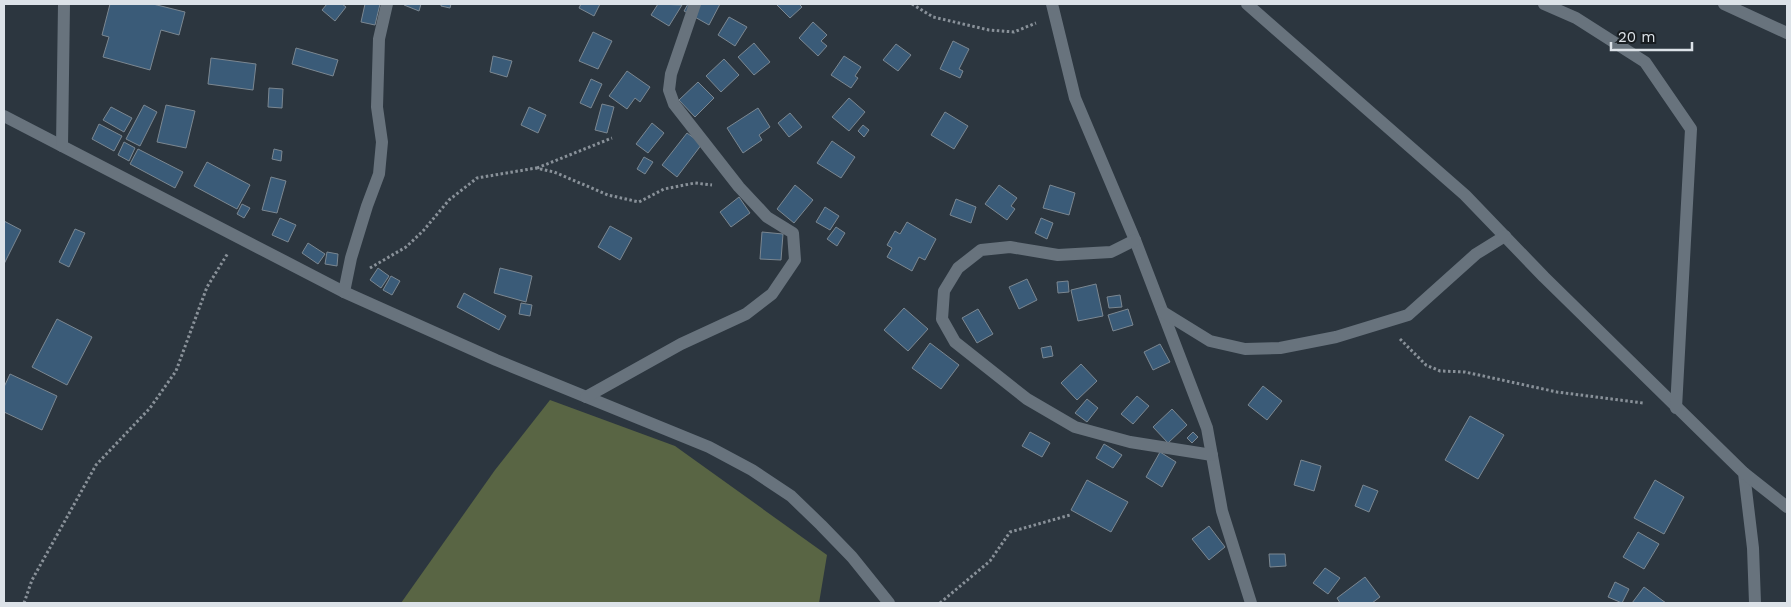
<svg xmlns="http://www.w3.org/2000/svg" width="1791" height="607" font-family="'Work Sans',sans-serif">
<rect width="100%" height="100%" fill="#2c363f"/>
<polygon fill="#596544" points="550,400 675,446 827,555 819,603 401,603 495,470"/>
<g fill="#3a5b78" stroke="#7b8791">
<polygon points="110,4 153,4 185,12 179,35 161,30 150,70 103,57 109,37 102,35"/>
<polygon points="327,4 342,4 346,7 335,21 322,10"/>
<polygon points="365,4 380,4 375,25 361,22"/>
<polygon points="404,4 421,4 419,11 404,5"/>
<polygon points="441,4 451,4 450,8 441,6"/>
<polygon points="581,4 600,4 594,16 579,8"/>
<polygon points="658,4 682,5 669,26 651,15"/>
<polygon points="688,4 720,4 709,25 684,11"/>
<polygon points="776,4 799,4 802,7 790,18"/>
<polygon points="729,17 747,27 735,46 718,35"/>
<polygon points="813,22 827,35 821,41 827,46 818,56 799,38"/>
<polygon points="593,32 612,41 598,69 579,61"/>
<polygon points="953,41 969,49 959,69 963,71 960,78 940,69"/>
<polygon points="754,43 770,62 754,75 738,57"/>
<polygon points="896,44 911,55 898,71 883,60"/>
<polygon points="296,48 338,60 333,76 292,64"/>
<polygon points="493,56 512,61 507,77 490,72"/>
<polygon points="844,56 861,67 855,76 858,78 851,88 831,75"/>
<polygon points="211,58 256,64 253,90 208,84"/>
<polygon points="724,59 739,75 721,92 706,76"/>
<polygon points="627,71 650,87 640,102 635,98 627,109 609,96"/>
<polygon points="591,79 602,84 591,108 580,103"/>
<polygon points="698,82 714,98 695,117 679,100"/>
<polygon points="269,88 283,89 282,108 268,107"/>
<polygon points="849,98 865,112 849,131 832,117"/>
<polygon points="602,104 614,107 607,133 595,130"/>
<polygon points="144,105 157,112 140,146 126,139"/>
<polygon points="166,105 195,111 186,148 157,142"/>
<polygon points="111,107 132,118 124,132 103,120"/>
<polygon points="529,107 546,115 538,133 521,125"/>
<polygon points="758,108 770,127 759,135 762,140 743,153 727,128"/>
<polygon points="945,112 968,126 954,149 931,135"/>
<polygon points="790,113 802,127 789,137 778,123"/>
<polygon points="652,123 664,133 648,153 636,144"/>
<polygon points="99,124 122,136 114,151 92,139"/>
<polygon points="863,125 869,130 864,137 858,131"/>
<polygon points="687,133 702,144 677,177 662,165"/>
<polygon points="832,141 855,157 841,178 817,163"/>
<polygon points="124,142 135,148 129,161 118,155"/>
<polygon points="138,149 183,172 175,188 130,164"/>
<polygon points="274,149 282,151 281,161 272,159"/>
<polygon points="644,157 653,162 645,174 637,169"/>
<polygon points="207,162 250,185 237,209 194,186"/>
<polygon points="271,177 286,181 277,213 262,210"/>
<polygon points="795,185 813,200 794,223 777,209"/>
<polygon points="999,185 1017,198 1011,206 1015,209 1007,220 985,204"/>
<polygon points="1050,185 1075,193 1069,215 1043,208"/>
<polygon points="739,197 750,213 731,227 720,212"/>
<polygon points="956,199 976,207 971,223 950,215"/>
<polygon points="242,204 250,208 244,218 237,214"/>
<polygon points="825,207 839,216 830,230 816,222"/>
<polygon points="280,218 296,225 288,242 272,235"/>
<polygon points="1041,218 1053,223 1047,239 1035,233"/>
<polygon points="4,221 21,230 4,264"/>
<polygon points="907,222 936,239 925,260 919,257 912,271 887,257 892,248 887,245 895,231 900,234"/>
<polygon points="610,226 632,238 620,260 598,247"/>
<polygon points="836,227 845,233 837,246 827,239"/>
<polygon points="75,229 85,233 69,267 59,262"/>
<polygon points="762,232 783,234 781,260 760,259"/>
<polygon points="308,243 325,254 318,264 302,253"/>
<polygon points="327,252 338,254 337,266 325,264"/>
<polygon points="378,268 389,276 381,288 370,280"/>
<polygon points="500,268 532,276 526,302 494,293"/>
<polygon points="391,276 400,281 392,295 383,290"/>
<polygon points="1027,279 1037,300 1019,309 1009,287"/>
<polygon points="1068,281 1069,292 1058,293 1057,282"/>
<polygon points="1096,284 1103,316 1078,321 1071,290"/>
<polygon points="464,293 506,316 499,330 457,307"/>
<polygon points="1120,295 1122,307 1109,308 1107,297"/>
<polygon points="521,303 532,305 530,316 519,314"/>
<polygon points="904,308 928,329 908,351 884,330"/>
<polygon points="978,309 993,334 977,343 962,318"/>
<polygon points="1128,309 1133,325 1113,331 1108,315"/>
<polygon points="57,319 92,337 67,385 32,367"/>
<polygon points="930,343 959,365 941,389 912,368"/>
<polygon points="1160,344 1170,362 1153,370 1144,352"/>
<polygon points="1051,346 1053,356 1043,358 1041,348"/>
<polygon points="1081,364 1097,381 1077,400 1061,383"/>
<polygon points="10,374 57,396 42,430 4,412 4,387"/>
<polygon points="1263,386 1282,401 1267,420 1248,405"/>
<polygon points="1137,396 1149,406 1133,424 1121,414"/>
<polygon points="1087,399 1098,408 1087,422 1075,413"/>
<polygon points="1172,409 1187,425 1168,443 1153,427"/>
<polygon points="1470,416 1504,435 1478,479 1445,460"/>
<polygon points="1030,432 1050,443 1042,457 1022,446"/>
<polygon points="1193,432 1198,437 1192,443 1187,438"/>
<polygon points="1104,444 1122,455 1113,468 1096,458"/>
<polygon points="1160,452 1176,462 1162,487 1146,477"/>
<polygon points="1301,460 1321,466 1314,491 1294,485"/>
<polygon points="1087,480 1128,502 1111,532 1071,510"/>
<polygon points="1655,480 1684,497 1664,534 1634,518"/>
<polygon points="1363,485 1378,491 1369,512 1355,506"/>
<polygon points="1209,526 1225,547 1209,560 1192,539"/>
<polygon points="1638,532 1659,544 1644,569 1623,557"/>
<polygon points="1269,554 1285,554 1286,566 1270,567"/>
<polygon points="1325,568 1340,578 1328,594 1313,583"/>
<polygon points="1365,577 1380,597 1372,603 1340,603 1337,598"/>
<polygon points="1615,582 1629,589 1622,603 1608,597"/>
<polygon points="1644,587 1666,603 1632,603"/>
</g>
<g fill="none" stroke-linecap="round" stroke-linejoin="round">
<g stroke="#899199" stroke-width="3" stroke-dasharray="2.5 2.5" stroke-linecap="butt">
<polyline points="912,4 933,17 989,30 1014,32 1036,23"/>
<polyline points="537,168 612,138"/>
<polyline points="370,268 406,247 423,231 449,200 477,178 536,168 554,172 608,195 639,202 664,189 695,183 712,185"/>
<polyline points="1400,339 1426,365 1440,371 1465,372 1557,392 1643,403"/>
<polyline points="24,603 32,580 96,465 150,408 176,371 207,287 228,253"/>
<polyline points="940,603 990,561 1010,532 1070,515"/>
</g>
<g stroke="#68737d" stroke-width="12">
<polyline points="1052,4 1075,98 1135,240 1207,428 1222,511 1251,603"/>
<polyline points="1247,4 1465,195 1544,277 1744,473 1753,548 1755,603"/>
<polyline points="1544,4 1576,18 1645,62 1691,129 1676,408"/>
<polyline points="1724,4 1787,33"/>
<polyline points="4,116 344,292 496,360 709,447 752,470 791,496 821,525 852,557 889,603"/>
<polyline points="62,146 64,4"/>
<polyline points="1135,240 1111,252 1058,255 1010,247 981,250 958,268 944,291 942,319 955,342 1027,399 1075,427 1130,442 1212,455"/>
<polyline points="344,292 351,258 367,206 379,174 382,142 377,107 379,39 387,4"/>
<polyline points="1163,312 1210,341 1245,349 1280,348 1336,337 1408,315 1476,254 1505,236"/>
<polyline points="586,397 681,344 746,314 772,294 795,260 793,233 767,217 739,187 674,104 669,90 671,74 695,4"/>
<polyline points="1744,473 1787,507"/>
</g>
</g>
<rect width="1791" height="607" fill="none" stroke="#dce2e8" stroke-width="10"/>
<path d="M1611 42v8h81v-8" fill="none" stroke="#dce2e8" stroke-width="2.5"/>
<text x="1618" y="42" font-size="15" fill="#dce2e8" stroke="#181d21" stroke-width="4" paint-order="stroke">20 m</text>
</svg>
